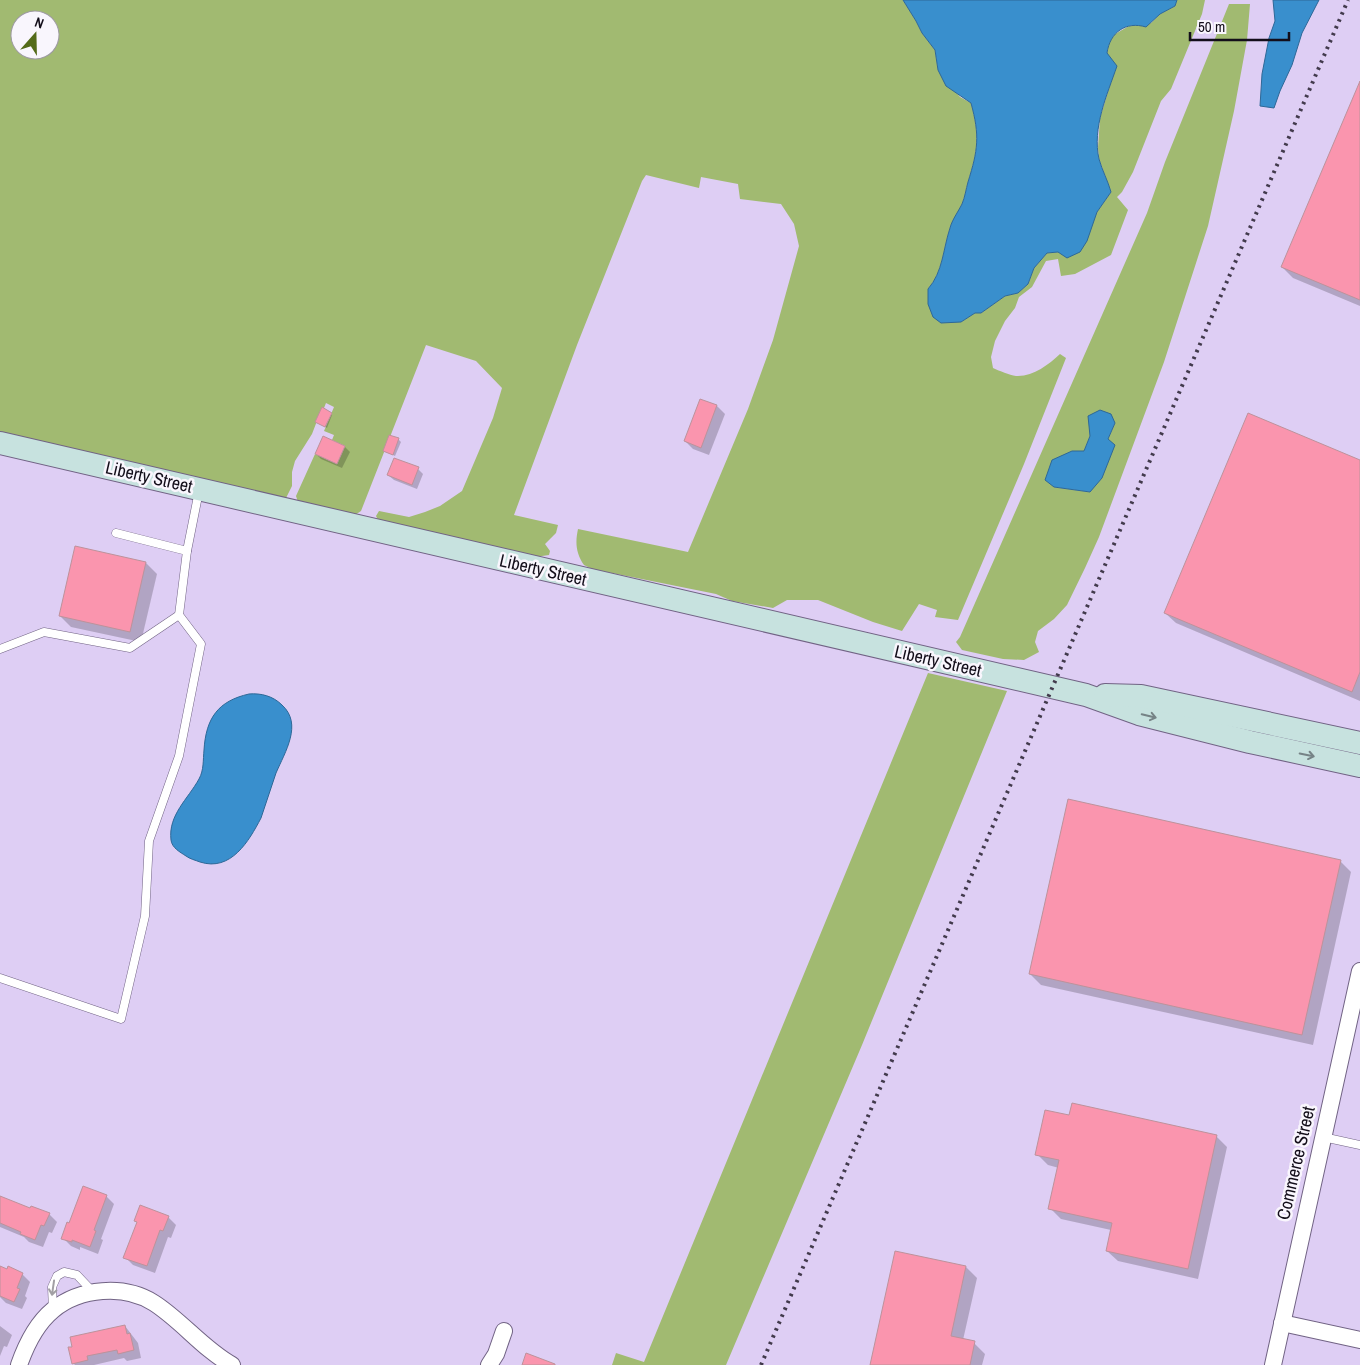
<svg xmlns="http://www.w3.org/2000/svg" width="1360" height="1365" font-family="'Archivo Narrow',sans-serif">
<rect width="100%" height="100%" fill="#decef4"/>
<g fill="#a1ba71" fill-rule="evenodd">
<path d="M0 0H903L916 21 922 33 935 50 938 70 960 97 971 103C980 137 978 149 968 182 966 189 965 197 962 204 958 213 952 220 950 228 943 249 943 272 928 289L952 322H961L975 313H981L1005 296 1018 293 1028 284 1034 268 1047 253 1058 252 1097 212 1111 192 1099 159 1098 148 1100 118 1110 85 1107 53 1109 41 1115 34 1129 26 1151 23 1160 14 1175 6 1177 0H1205L1202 14 1171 89 1161 101 1133 172 1122 192 1117 197 1128 210 1111 255 1075 274 1061 276 1058 259 1046 261 1032 287 1019 297 1015 308 1005 321 995 341 991 357 993 368C1000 371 1009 375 1016 376 1033 377 1048 365 1060 354L1066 358 1024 464 958 620 935 617 937 610 919 604 902 631 873 622 818 600H787L773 608 732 601 716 594 592 569 584 565C576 553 575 543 578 529L688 552 748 409 773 340 799 246 794 224 781 204 740 199 738 184 701 177 699 188 646 175 642 181 577 345 514 515 558 525 556 533 545 544 550 551 549 555 535 557 378 520 376 516 379 511 409 517 425 512 440 506 462 491 493 418 502 388 476 361 426 345 361 511 355 515 298 502 296 496 315 454 337 464 345 446 332 440 334 435 324 431 334 407 326 403 324 408H322L312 434 295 461 292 472V486L286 498 0 432ZM20 20H50V50H20Z"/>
<path d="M1229 4H1250L1247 40 1234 111 1208 226 1164 362 1099 537 1085 568 1067 605 1054 619 1038 631 1035 642 1039 652 1024 660 1003 659 962 650 956 642 960 637 1147 213 1165 162ZM1115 423 1108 439 1090 492 1054 487 1072 451H1084L1090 436Z"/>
<polygon points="928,673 1007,691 862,1045 726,1365 612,1365 616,1353 644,1362"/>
</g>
<g fill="#398fcd" stroke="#2e6897">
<path d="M903 0H1177L1175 6 1160 14 1146 27C1126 21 1110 32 1107 53L1117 66C1107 95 1092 128 1099 159 1102 170 1108 181 1111 192L1097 212 1087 241 1080 252 1067 258 1058 252 1047 253 1034 268 1028 284 1018 293 1005 296 981 313H975L961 322 941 323 933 317 928 304V289C943 272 943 249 950 228 952 220 958 212 962 204 965 197 966 189 968 182 978 150 980 136 971 103L946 86 938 70 935 50 922 33 916 21Z"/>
<polygon points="1273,0 1319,0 1302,33 1292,65 1280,91 1274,108 1260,106 1262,74 1269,38 1275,21"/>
<polygon points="1100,410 1111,414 1115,423 1108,439 1115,445 1102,478 1090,492 1054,487 1045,480 1052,460 1072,451 1084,451 1090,436 1088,416"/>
<path d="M249 694C261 693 273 696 282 705 303 724 285 752 276 773 271 788 266 803 261 818 249 841 231 872 200 862 195 860 190 859 186 856 180 852 172 848 171 840 168 815 188 799 199 779 204 770 203 760 204 750 206 718 218 701 249 694Z"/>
</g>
<g fill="#0003">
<polygon points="1360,93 1360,306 1293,278 1282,267"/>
<polygon points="701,400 717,406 725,414 709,455 693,449 685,441"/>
<polygon points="330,413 332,415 327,428 317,422"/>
<polygon points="398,439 401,442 395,456 384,451"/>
<polygon points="345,447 350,452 342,468 321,459 316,454"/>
<polygon points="1360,462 1360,701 1176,623 1165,613"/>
<polygon points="418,469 423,474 417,489 394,480 388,475"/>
<polygon points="146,563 157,574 141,642 71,627 60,616"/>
<polygon points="1340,861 1351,872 1313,1045 1041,985 1030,974"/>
<polygon points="1070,1117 1216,1136 1227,1147 1198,1279 1118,1261 1107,1251 1111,1230 1061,1219 1050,1208 1059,1168 1048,1165 1037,1154"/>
<polygon points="106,1196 114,1204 101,1239 103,1240 98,1254 80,1247 80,1250 71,1246 63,1238 70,1224"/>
<polygon points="0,1197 31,1210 49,1214 57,1222 52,1233 49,1232 43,1247 29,1242 24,1237 0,1227"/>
<polygon points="168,1217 176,1225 171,1238 168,1237 155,1273 133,1265 125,1257 138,1223"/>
<polygon points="966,1267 977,1278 963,1340 974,1343 985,1354 982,1365 872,1365"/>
<polygon points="0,1268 22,1274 30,1282 25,1296 27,1298 22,1309 6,1303 0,1297"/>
<polygon points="0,1326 12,1335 7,1347 4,1346 0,1356"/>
<polygon points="125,1326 138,1343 141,1358 127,1361 124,1358 94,1365 75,1365 73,1363 73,1348"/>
</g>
<g fill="#fa95ae" stroke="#bd929b">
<polygon points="1360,81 1360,300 1281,267"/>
<polygon points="700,399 717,405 701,448 684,441"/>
<polygon points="322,407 332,413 325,427 315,422"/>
<polygon points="1248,413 1360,460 1360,672 1352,692 1164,613"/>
<polygon points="389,435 399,438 393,455 383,451"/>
<polygon points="323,436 345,446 337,464 315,454"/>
<polygon points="394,458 419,467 412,485 387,475"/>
<polygon points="75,546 146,562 130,632 59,616"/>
<polygon points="1068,799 1341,860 1302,1035 1029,974"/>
<polygon points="1072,1103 1217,1135 1188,1269 1106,1251 1112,1223 1048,1209 1059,1160 1035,1155 1045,1110 1069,1115"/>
<polygon points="83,1186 107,1195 94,1230 96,1231 90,1247 72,1240 72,1242 61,1239 67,1222 69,1223"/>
<polygon points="0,1196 30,1208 31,1206 50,1213 44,1226 41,1225 35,1240 20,1234 21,1232 0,1223"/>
<polygon points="140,1205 169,1216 163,1231 160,1230 147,1266 123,1258 137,1222 134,1221"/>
<polygon points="895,1251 966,1266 951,1336 975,1341 970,1365 870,1365"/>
<polygon points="0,1266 7,1269 8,1266 23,1273 17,1288 20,1289 14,1302 0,1296"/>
<polygon points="125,1325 127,1334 130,1333 134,1350 118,1354 117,1350 87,1356 88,1360 72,1364 68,1347 72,1347 70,1337"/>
<polygon points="526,1353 555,1364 555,1365 522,1365"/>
</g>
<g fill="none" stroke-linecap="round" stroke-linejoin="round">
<g stroke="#716384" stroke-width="9">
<g id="lane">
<polyline points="116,533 187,551"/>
<polyline points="0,649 44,632 130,648 179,615"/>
<polyline points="0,978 121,1019 145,916 149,841 179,756 201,644 179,615 187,551 199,491"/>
<polyline points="1323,1137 1360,1145"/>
<polyline points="53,1310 52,1287 57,1276 64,1272 77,1275 93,1292"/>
</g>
</g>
<g stroke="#716384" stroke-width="18">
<g id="street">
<polyline points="1282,1323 1360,1340"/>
<path d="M19 1365C26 1345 36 1324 53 1310 80 1288 124 1284 154 1303 182 1321 203 1349 232 1365"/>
<polyline points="489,1365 496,1354 504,1331"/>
<polyline points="1273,1365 1360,971"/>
</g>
</g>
<g stroke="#716384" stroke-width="24">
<g id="secondary">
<polyline points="0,443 1086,695 1139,714 1250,742 1360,766"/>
<polyline points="1105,695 1141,696 1360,743"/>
</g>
</g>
<use href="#lane" stroke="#fff" stroke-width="8"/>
<use href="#street" stroke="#fff" stroke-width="16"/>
<use href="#secondary" stroke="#c7e2df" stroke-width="22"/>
<polyline stroke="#423a4c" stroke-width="4" stroke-dasharray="2.5 5" stroke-linecap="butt" points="761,1365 1348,0"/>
</g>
<defs><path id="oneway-shaft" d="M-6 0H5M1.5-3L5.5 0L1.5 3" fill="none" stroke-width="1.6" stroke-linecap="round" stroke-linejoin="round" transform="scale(1.25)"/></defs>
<g stroke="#768386">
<use href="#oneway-shaft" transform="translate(1149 716) rotate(14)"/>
<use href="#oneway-shaft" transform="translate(1307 755) rotate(12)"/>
</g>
<use stroke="#a19fa3" href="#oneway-shaft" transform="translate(53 1288) rotate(98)"/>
<g text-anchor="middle" stroke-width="5" stroke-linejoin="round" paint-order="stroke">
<g font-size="18" fill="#130e1a" stroke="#f9f6fd">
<text transform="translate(149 477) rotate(13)" y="6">Liberty Street</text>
<text transform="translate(543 570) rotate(13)" y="6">Liberty Street</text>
<text transform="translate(938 661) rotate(13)" y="6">Liberty Street</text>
<text transform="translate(1296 1163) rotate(-77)" y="6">Commerce Street</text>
</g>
</g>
<g transform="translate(35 35) rotate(20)"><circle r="24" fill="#f9f6fd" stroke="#9d99a2"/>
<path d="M0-4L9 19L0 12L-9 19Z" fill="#546b1a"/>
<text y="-8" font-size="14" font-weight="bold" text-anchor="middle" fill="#130e1a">N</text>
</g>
<path d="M1190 32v8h99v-8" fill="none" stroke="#130e1a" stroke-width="2.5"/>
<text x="1198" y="32" font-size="15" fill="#130e1a" stroke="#f9f6fd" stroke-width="4" paint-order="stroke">50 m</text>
</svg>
